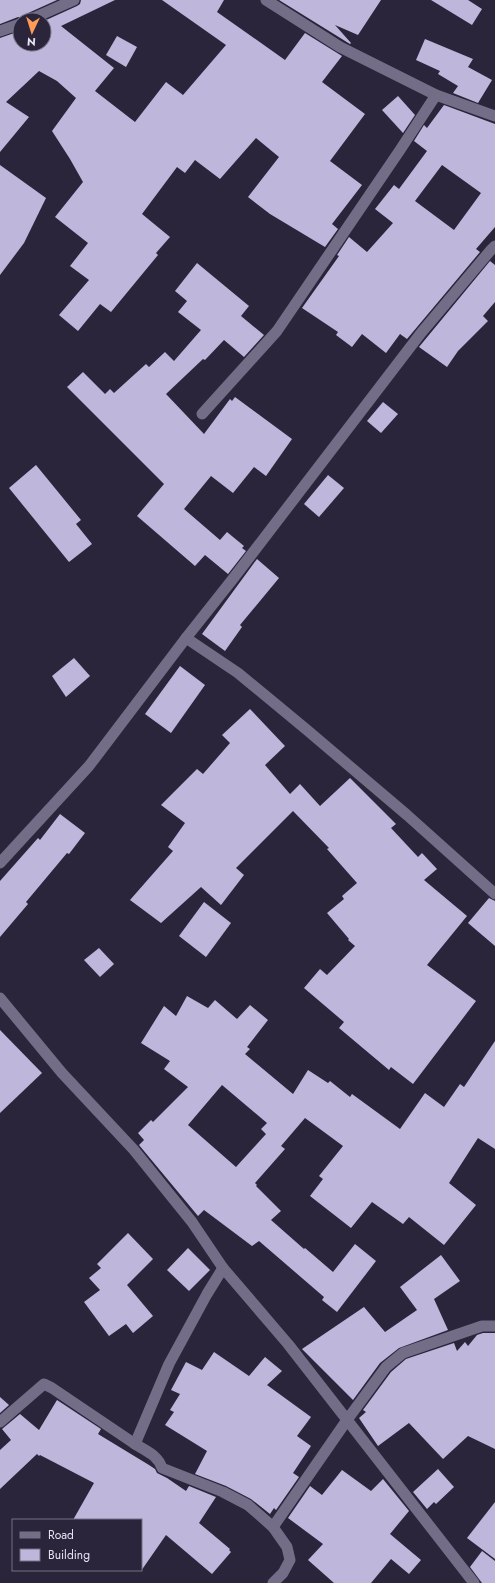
<svg xmlns="http://www.w3.org/2000/svg" width="495" height="1583" font-family="Jost,sans-serif">
<rect width="100%" height="100%" fill="#2b253b"/>
<g fill="#bfb6dc" fill-rule="evenodd">
<polygon points="0,0 57,0 26,14 23,18 18,17 0,24"/>
<polygon points="81,0 115,0 61,26 114,68 95,91 135,122 166,82 183,95 226,45 162,0 224,0 217,12 285,60 305,33 342,56 322,82 365,114 330,161 362,185 332,224 338,229 325,247 270,214 248,197 279,157 256,138 220,179 195,160 185,173 177,167 142,214 170,237 156,253 158,255 111,312 100,304 78,331 59,315 89,280 70,266 88,243 55,217 83,182 70,159 52,131 76,98 57,81 39,71 6,102 29,117 0,152 0,38 20,31 20,44 44,44 44,21 77,6 80,4"/>
<polygon points="279,0 381,0 358,35 335,25 351,43 350,44"/>
<polygon points="431,0 468,0 482,9 472,25"/>
<polygon points="117,36 137,47 126,67 106,55"/>
<polygon points="425,39 473,59 468,67 492,80 478,103 453,93 458,86 438,74 440,71 416,60"/>
<polygon points="398,96 415,115 403,133 382,110"/>
<path d="M444 105 495 124V227L476 249 480 252 407 339 400 334 386 353 362 334 352 347 336 335 338 332 302 308 339 256 337 255 349 237 367 252 393 223 375 209 394 185 399 189 427 151 414 141 424 125 427 128ZM442 165 481 193 454 230 415 201Z"/>
<polygon points="0,165 46,198 24,243 0,275"/>
<polygon points="490,261 495,265 495,302 483,316 488,321 458,351 447,367 419,347"/>
<polygon points="197,263 249,306 241,316 264,335 244,357 224,340 205,360 203,359 166,394 204,434 230,399 232,401 235,397 292,439 266,476 254,467 233,493 211,476 184,509 220,540 227,532 244,546 242,548 246,551 228,574 205,555 195,566 137,516 164,484 67,387 83,372 105,394 110,389 114,393 146,364 149,367 165,352 174,361 201,330 178,312 187,301 175,291"/>
<polygon points="383,402 398,414 381,433 367,421"/>
<polygon points="36,465 81,520 76,524 92,544 69,562 9,488"/>
<polygon points="328,475 344,488 319,517 304,504"/>
<polygon points="257,559 279,578 240,625 242,627 225,651 202,634"/>
<polygon points="74,658 90,676 66,697 52,676"/>
<polygon points="180,666 205,685 171,733 145,714"/>
<polygon points="250,709 285,746 265,765 290,794 300,784 320,806 350,778 396,824 391,828 418,857 422,853 437,869 424,880 467,916 427,965 476,1001 413,1084 391,1067 389,1070 339,1028 344,1022 304,988 320,969 327,975 355,946 348,940 349,939 327,913 344,899 342,896 357,883 327,849 329,848 293,811 236,868 244,875 221,905 201,887 161,923 130,900 173,851 168,847 185,823 161,805 197,769 203,774 230,743 222,735"/>
<polygon points="60,814 85,833 69,854 67,853 26,902 28,904 0,937 0,881 38,838 40,840"/>
<polygon points="489,898 495,901 495,946 468,923"/>
<polygon points="204,902 231,923 206,957 179,936"/>
<polygon points="99,948 114,964 100,977 84,960"/>
<path d="M187 996 208 1008 215 1000 237 1019 250 1005 268 1020 247 1047 250 1049 245 1054 293 1094 308 1070 328 1083 330 1081 350 1097 352 1094 400 1129 425 1093 444 1107 460 1084 464 1087 495 1041V1149L478 1138 449 1183 476 1205 444 1245 409 1217 403 1224 372 1202 351 1228 310 1196 323 1179 319 1176 343 1146 305 1118 281 1146 285 1149 255 1183 257 1185 256 1186 281 1211 271 1220 304 1249 305 1248 333 1272 355 1244 376 1261 337 1312 322 1300 324 1297 259 1241 252 1246 204 1210 198 1216 139 1145 144 1140 138 1133 151 1120 153 1122 188 1087 164 1069 170 1061 141 1043 164 1006 176 1016ZM222 1085 267 1123 261 1129 266 1134 236 1167 188 1125Z"/>
<polygon points="0,1030 42,1073 0,1113"/>
<polygon points="128,1233 153,1259 127,1285 153,1316 133,1333 126,1324 109,1336 84,1302 100,1290 89,1278 101,1268 97,1264"/>
<polygon points="188,1248 210,1270 189,1291 167,1270"/>
<polygon points="441,1255 460,1281 434,1299 448,1330 399,1348 380,1363 353,1400 302,1349 364,1307 385,1332 417,1310 400,1287"/>
<polygon points="483,1333 495,1333 495,1449 468,1436 443,1459 409,1423 378,1446 359,1418 366,1412 363,1410 391,1372 406,1359 454,1343 457,1351 465,1342 468,1346 477,1335"/>
<polygon points="214,1352 249,1376 265,1357 282,1371 267,1385 311,1417 297,1436 311,1446 293,1473 299,1477 276,1510 274,1508 270,1514 251,1499 226,1486 195,1474 207,1451 165,1425 174,1412 170,1410 180,1394 171,1390 186,1362 202,1370"/>
<polygon points="0,1397 9,1405 0,1413"/>
<polygon points="57,1400 101,1429 98,1434 149,1465 155,1469 157,1473 167,1478 186,1491 189,1486 216,1497 199,1523 230,1549 229,1550 231,1552 212,1574 166,1535 141,1571 141,1520 73,1520 94,1483 40,1455 39,1456 37,1454 0,1489 0,1450 11,1440 2,1429 20,1414 39,1430"/>
<polygon points="438,1469 454,1487 436,1504 434,1502 427,1509 413,1492"/>
<polygon points="342,1470 371,1491 383,1479 409,1511 390,1534 421,1560 409,1574 391,1559 371,1583 334,1583 308,1560 323,1544 288,1518 310,1486 322,1495"/>
<polygon points="495,1502 495,1559 467,1538"/>
<polygon points="482,1551 495,1561 495,1583 482,1583 470,1567"/>
</g>
<g fill="none" stroke-linecap="round" stroke-linejoin="round">
<g stroke="#736d87" stroke-width="11">
<polyline points="266,0 340,47 436,95 495,116"/>
<polyline points="29,20 74,0"/>
<polyline points="0,31 20,24"/>
<polyline points="202,414 277,331 400,150 436,95"/>
<polyline points="186,638 238,673 307,730 407,815 495,894"/>
<polyline points="0,863 89,766 186,638 232,580 421,333 490,251 495,246"/>
<polyline points="0,998 62,1073 134,1150 192,1222 223,1268 288,1344 474,1583"/>
<path d="M223 1268 207 1294 169 1364 135 1444C146 1451 158 1455 162 1468L223 1492 248 1505 273 1527"/>
<polyline points="0,1422 44,1384 52,1388 135,1444"/>
<polyline points="273,1583 283,1573 290,1560 287,1547 273,1527 347,1420 386,1367 403,1353 482,1326 495,1326"/>
</g>
</g>
<rect x="12" y="1519" width="130" height="52" fill="#2b253b" stroke="#767185"/>
<rect x="20" y="1532" width="20" height="6" fill="#736d87" stroke="#767185"/>
<text x="48" y="1539" font-size="12" fill="#e7e4f3">Road</text>
<rect x="20" y="1549" width="20" height="12" fill="#bfb6dc" stroke="#767185"/>
<text x="48" y="1559" font-size="12" fill="#e7e4f3">Building</text>
<g transform="translate(32 32) rotate(184)"><circle r="19" fill="#2b253b" stroke="#767185"/>
<path d="M0-3L7 15L0 10L-7 15Z" fill="#fe9c57"/>
<text y="-6" font-size="11" font-weight="bold" text-anchor="middle" fill="#e7e4f3">N</text>
</g>
</svg>
